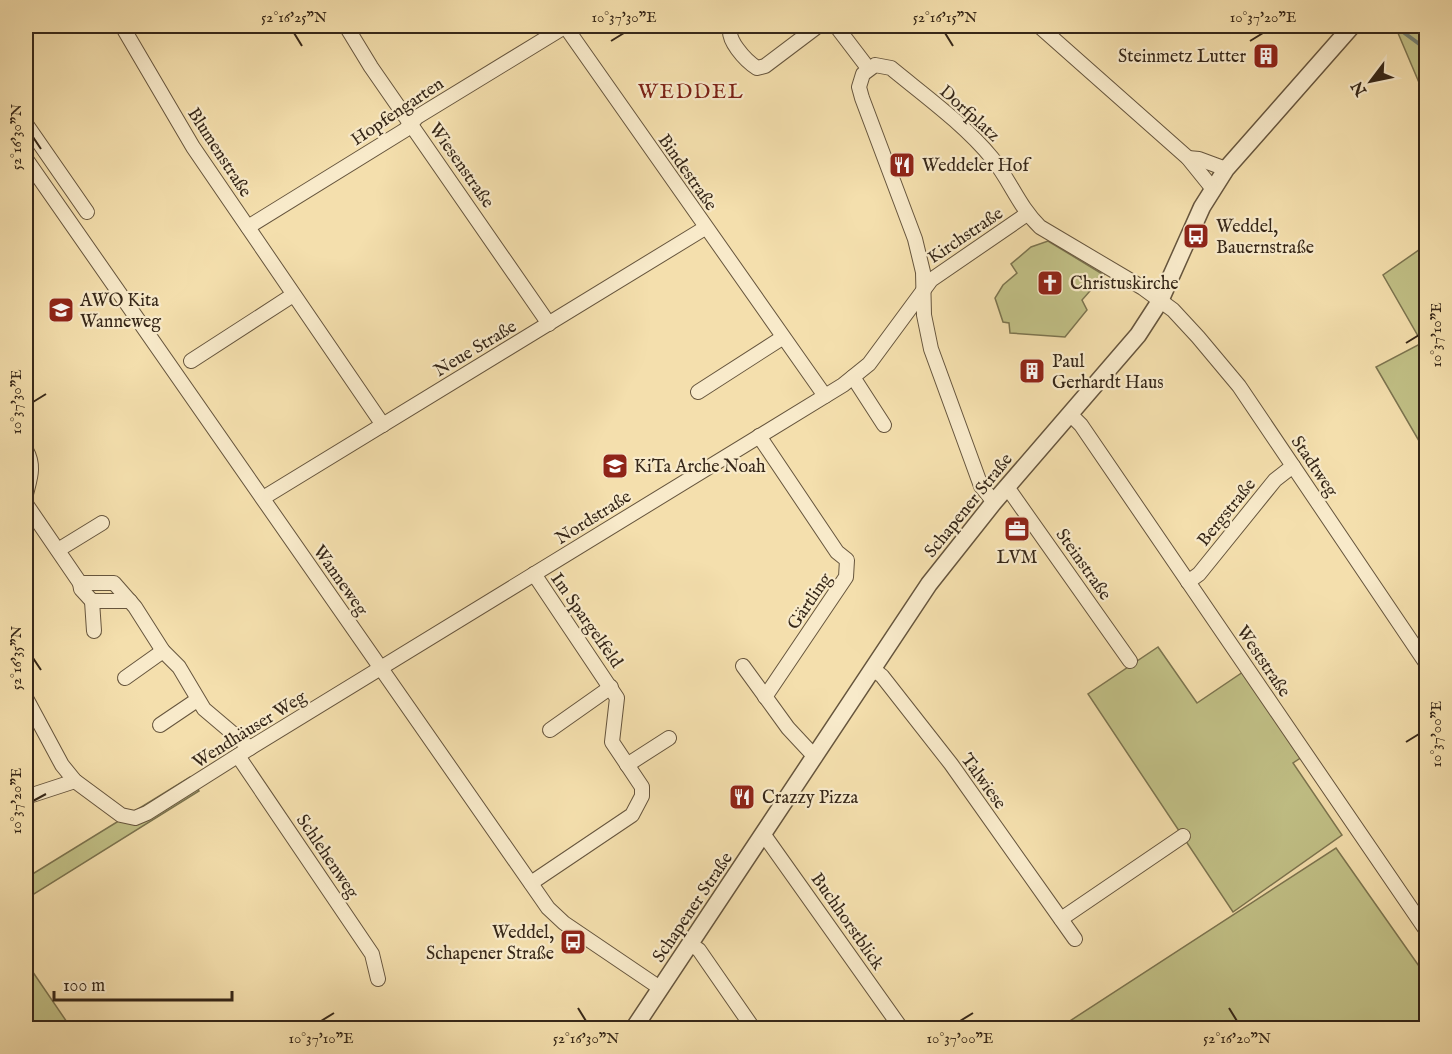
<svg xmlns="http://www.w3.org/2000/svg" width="1452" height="1054" font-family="'IM FELL English',serif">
<rect width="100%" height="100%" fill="#f4dfad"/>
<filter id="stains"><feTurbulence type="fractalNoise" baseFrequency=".00333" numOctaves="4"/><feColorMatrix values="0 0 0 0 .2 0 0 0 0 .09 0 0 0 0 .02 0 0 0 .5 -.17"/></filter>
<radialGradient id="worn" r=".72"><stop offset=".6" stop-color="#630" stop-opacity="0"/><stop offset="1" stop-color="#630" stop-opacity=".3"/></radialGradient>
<g fill="#c1c086" stroke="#7c744f" stroke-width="1.5">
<polygon points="1395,26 1414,26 1426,35 1426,99"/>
<polygon points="1048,241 1104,275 1082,300 1087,310 1065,337 1010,333 1009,323 1003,322 995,298 1003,285 1017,273 1011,264 1031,247"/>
<polygon points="1426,245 1426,453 1376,367 1422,343 1383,275"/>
<polygon points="1158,647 1197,703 1243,672 1302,757 1293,763 1342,835 1233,912 1088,694"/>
<polygon points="190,777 199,791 26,899 26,878"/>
<polygon points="1336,848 1426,976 1426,1028 1059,1028"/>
<polygon points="26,962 71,1028 26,1028"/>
</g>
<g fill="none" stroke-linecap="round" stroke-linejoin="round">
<polyline stroke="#748074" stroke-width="4" points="1395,26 1426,49"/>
<g stroke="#66553d" stroke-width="16">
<g id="minor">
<polyline points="122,26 193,147 383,425"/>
<polyline points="346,26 371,67 549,324"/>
<polyline points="565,26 825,396"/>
<path d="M731 26C725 39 746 61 757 68L765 66 818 26"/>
<polyline points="836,26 868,68"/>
<polyline points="1039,26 1188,158 1213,189"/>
<polyline points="26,124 87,212"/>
<polyline points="1188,158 1199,159 1226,169"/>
<polyline points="26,159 548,908 564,923 660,988"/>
<polyline points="248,227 405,130 417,117 566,26"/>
<polyline points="191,361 293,295"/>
<polyline points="853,377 884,425"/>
<polyline points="698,392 782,338"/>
<polyline points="1070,414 1081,425 1426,930"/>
<polyline points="759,436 837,552 847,560 846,577 765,697"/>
<path d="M26 450C35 466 30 478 26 494"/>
<polyline points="1007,487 1130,661"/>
<polyline points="263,498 705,228"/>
<path d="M994 502 981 486 931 349 924 315 923 272 915 239 862 98 859 87 863 74 875 65 891 68C925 96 964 124 992 158 1010 180 1019 207 1040 227L1143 288 1173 310 1198 337 1239 386 1426 663"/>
<polyline points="26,504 80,583 114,583 135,607 163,651 179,667 204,709 250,748"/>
<polyline points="58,550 102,523"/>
<polyline points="1188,582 1199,574 1275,480 1293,466"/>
<polyline points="80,583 81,589 92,601 130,601"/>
<polyline points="92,601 94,631"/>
<polyline points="743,666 788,728 815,757"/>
<polyline points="873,669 882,676 951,764 1075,939"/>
<polyline points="125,678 163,651"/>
<polyline points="26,698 62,765 75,781 121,815 135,818 147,813 250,748 843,385 869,364 931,280 1027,214"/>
<polyline points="160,725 197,700"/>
<polyline points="550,730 611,687"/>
<polyline points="238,756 372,954 378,979"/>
<polyline points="627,765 669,738"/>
<polyline points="26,797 75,781"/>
<polyline points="764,835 901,1028"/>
<polyline points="531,883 632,815 642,796 642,787 612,742 617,698 534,574"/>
<polyline points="1061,919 1183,836"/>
<polyline points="690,944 699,950 753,1028"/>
</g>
</g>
<g stroke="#66553d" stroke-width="19">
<polyline id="tertiary" points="634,1028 929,584 994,502 1138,335 1160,301 1202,207 1226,169 1352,26"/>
</g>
<use href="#minor" stroke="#f8eaca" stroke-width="14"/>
<use href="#tertiary" stroke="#f8eaca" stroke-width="16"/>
</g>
<path fill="none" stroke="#362718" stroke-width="2" d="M294 33 302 46M945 33 953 46M611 41 624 33M1250 41 1263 33M33 137 41 149M1406 343 1419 335M33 402 46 394M33 658 41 670M1406 742 1419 734M33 801 46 794M578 1008 586 1021M1229 1008 1237 1021M321 1021 334 1013M960 1021 973 1013"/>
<defs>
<g id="building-square" transform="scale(1.35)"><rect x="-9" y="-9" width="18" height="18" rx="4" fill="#8f2418" stroke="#f8eaca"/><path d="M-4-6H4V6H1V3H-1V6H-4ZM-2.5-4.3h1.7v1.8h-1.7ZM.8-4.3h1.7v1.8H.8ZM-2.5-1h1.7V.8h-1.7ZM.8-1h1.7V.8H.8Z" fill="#fff"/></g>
<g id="restaurant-square" transform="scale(1.35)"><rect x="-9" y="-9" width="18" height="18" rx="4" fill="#8f2418" stroke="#f8eaca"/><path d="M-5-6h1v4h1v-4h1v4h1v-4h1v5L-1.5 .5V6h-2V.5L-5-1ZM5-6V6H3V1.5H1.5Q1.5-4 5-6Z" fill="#fff"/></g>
<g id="bus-square" transform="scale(1.35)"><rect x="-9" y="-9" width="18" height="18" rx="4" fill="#8f2418" stroke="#f8eaca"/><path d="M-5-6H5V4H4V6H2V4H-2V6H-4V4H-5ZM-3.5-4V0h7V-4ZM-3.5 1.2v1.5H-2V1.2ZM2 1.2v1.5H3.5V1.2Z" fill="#fff"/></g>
<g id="church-square" transform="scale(1.35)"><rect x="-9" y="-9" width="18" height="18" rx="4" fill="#8f2418" stroke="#f8eaca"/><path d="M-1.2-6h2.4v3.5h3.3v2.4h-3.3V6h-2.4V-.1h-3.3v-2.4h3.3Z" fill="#fff"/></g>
<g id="school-square" transform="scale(1.35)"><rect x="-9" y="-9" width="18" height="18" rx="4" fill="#8f2418" stroke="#f8eaca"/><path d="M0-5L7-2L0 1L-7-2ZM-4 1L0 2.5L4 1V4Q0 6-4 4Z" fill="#fff"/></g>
<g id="office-square" transform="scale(1.35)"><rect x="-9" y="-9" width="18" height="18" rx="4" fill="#8f2418" stroke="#f8eaca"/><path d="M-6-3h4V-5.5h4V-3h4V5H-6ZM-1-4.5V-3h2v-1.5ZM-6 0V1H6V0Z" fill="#fff"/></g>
</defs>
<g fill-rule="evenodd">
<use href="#building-square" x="1266" y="56"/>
<use href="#restaurant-square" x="902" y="165"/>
<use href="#bus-square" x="1196" y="236"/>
<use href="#church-square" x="1050" y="283"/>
<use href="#school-square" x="61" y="310"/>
<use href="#building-square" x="1032" y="371"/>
<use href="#school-square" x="615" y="466"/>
<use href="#office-square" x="1017" y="529"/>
<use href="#restaurant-square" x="742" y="797"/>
<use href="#bus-square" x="573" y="942"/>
</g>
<g text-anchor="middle" stroke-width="4.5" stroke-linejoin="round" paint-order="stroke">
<g font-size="18" fill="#362718" stroke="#f8eaca" text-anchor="start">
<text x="1246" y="62" text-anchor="end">Steinmetz Lutter</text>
<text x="922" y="171">Weddeler Hof</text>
<text x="1216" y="232">Weddel,<tspan x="1216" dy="21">Bauernstraße</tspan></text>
<text x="1070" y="289">Christuskirche</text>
<text x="80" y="306">AWO Kita<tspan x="80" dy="21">Wanneweg</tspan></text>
<text x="1052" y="367">Paul<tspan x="1052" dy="21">Gerhardt Haus</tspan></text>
<text x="634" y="472">KiTa Arche Noah</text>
<text x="1017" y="563" text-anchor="middle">LVM</text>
<text x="762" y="803">Crazzy Pizza</text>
<text x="554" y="938" text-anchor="end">Weddel,<tspan x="554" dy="21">Schapener Straße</tspan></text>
</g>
<g font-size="18" fill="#362718" stroke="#f8eaca">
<text transform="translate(397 111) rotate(-34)" y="6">Hopfengarten</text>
<text transform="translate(970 113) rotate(42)" y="6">Dorfplatz</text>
<text transform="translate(220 152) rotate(57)" y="6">Blumenstraße</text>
<text transform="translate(462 165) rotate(55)" y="6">Wiesenstraße</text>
<text transform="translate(688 172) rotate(55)" y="6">Bindestraße</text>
<text transform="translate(965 235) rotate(-34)" y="6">Kirchstraße</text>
<text transform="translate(475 348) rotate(-31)" y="6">Neue Straße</text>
<text transform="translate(1315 466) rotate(56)" y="6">Stadtweg</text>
<text transform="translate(968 505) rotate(-51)" y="6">Schapener Straße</text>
<text transform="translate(1226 512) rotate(-51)" y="6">Bergstraße</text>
<text transform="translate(593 517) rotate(-32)" y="6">Nordstraße</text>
<text transform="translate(1084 564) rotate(55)" y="6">Steinstraße</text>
<text transform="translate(341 580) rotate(55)" y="6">Wanneweg</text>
<text transform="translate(809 601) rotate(-56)" y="6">Gärtling</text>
<text transform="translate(587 620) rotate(55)" y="6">Im Spargelfeld</text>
<text transform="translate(1264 661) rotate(56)" y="6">Weststraße</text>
<text transform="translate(249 729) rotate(-32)" y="6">Wendhäuser Weg</text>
<text transform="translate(984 781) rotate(54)" y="6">Talwiese</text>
<text transform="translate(328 856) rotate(56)" y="6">Schlehenweg</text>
<text transform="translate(692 907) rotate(-56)" y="6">Schapener Straße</text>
<text transform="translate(848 921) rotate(55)" y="6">Buchhorstblick</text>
</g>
<g font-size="21" letter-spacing="1.5" fill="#7a1f14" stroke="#f8eaca">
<text x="691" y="98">WEDDEL</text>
</g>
</g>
<rect width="1452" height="1054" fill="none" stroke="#f4dfad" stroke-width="66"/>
<g transform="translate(1371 81) rotate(238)" stroke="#f8eaca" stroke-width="4.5" paint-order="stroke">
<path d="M0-4.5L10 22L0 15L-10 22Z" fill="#362718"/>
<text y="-9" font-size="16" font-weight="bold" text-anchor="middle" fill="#362718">N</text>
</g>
<path d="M54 991v9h178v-9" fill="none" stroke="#362718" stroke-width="3"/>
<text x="63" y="991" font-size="18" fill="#362718" stroke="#f8eaca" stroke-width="4.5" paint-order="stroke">100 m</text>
<rect x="33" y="33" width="1386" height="988" fill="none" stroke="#362718" stroke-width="2"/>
<g font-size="15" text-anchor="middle" fill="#362718">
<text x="294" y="22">52°16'25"N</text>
<text x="624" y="22">10°37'30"E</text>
<text x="945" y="22">52°16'15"N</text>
<text x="1263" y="22">10°37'20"E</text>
<text transform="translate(16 137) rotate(-90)" y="5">52°16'30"N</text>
<text transform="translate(1436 335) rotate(-90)" y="5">10°37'10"E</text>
<text transform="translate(16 402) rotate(-90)" y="5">10°37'30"E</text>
<text transform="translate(16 658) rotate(-90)" y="5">52°16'35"N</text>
<text transform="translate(1436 734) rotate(-90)" y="5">10°37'00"E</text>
<text transform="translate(16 801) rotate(-90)" y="5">10°37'20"E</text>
<text x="321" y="1043">10°37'10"E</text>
<text x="586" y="1043">52°16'30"N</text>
<text x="960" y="1043">10°37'00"E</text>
<text x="1237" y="1043">52°16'20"N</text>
</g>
<rect width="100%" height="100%" filter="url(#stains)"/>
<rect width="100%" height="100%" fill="url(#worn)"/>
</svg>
